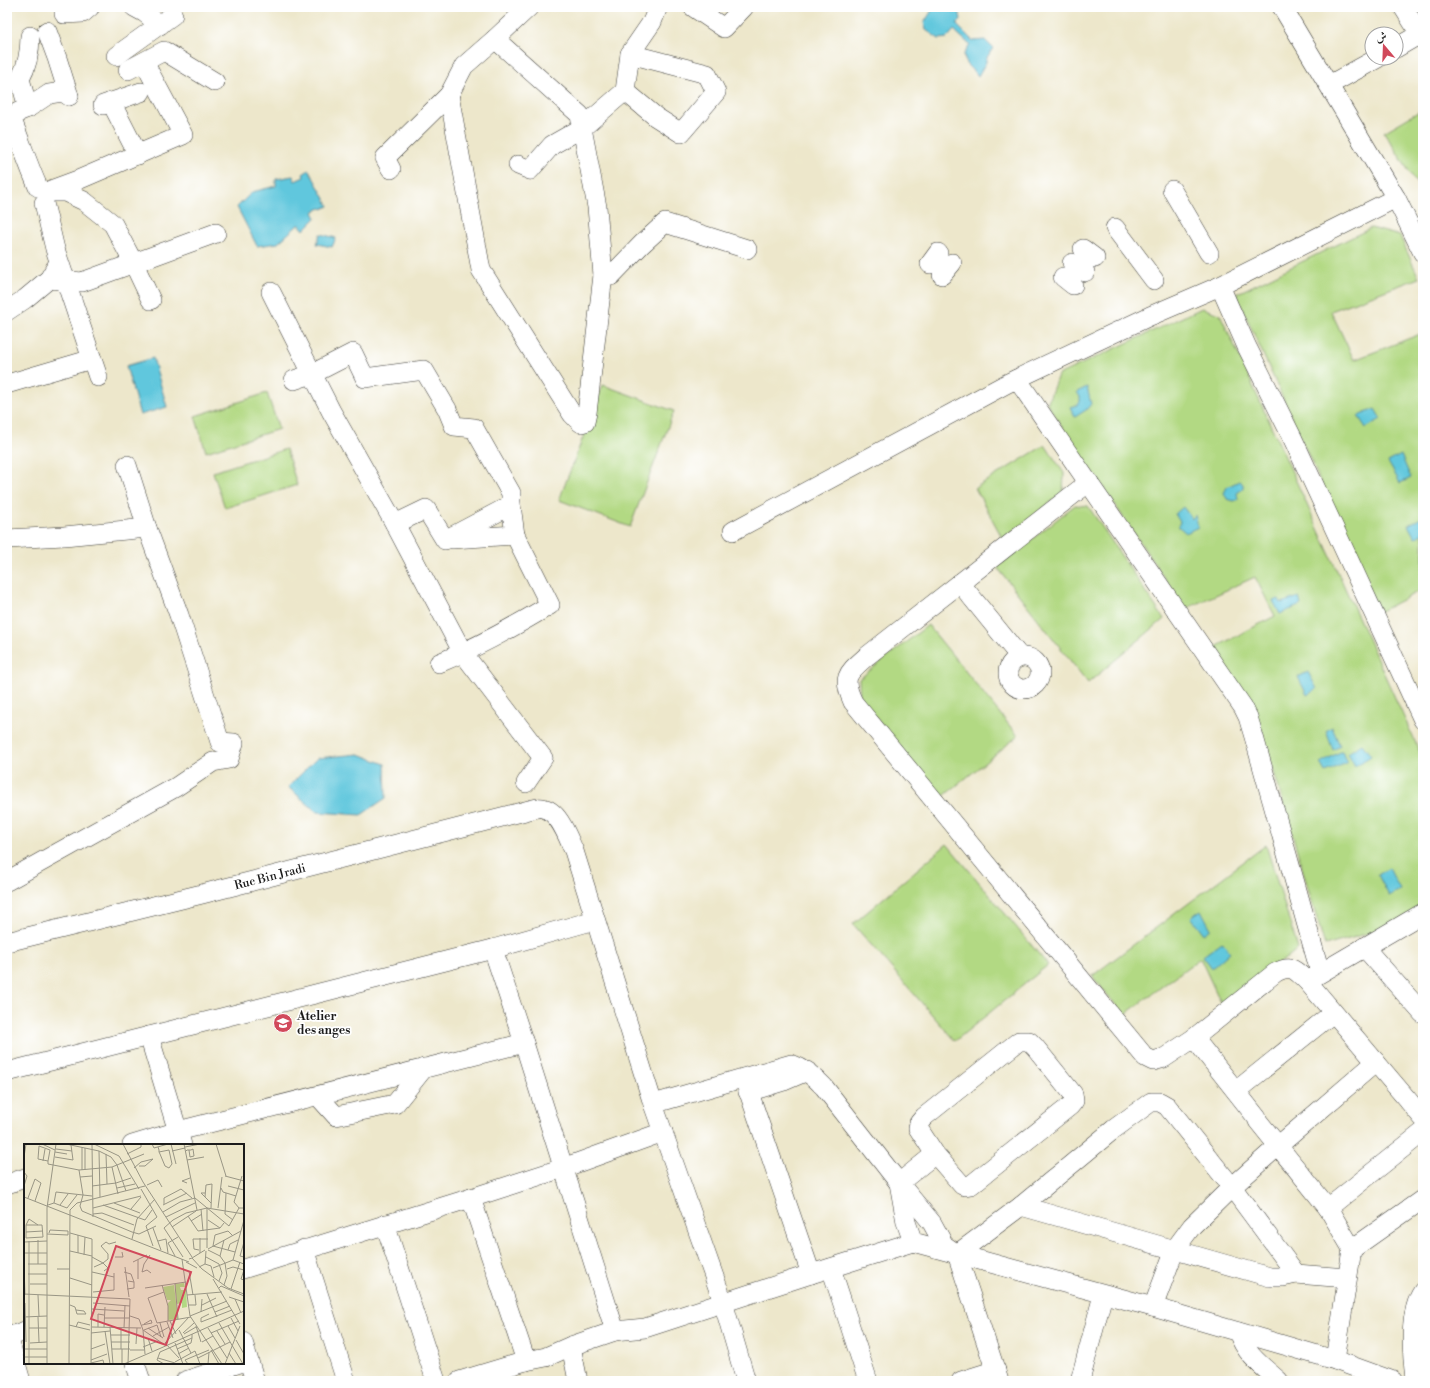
<svg xmlns="http://www.w3.org/2000/svg" width="1430" height="1388" font-family="'Libre Bodoni',Amiri,serif">
<rect width="100%" height="100%" fill="#fff"/>
<filter id="ink" filterUnits="userSpaceOnUse"><feTurbulence type="fractalNoise" baseFrequency=".025" numOctaves="2"/><feDisplacementMap in="SourceGraphic" scale="8" xChannelSelector="R" yChannelSelector="G"/><feConvolveMatrix kernelMatrix="1 2 1 2 8 2 1 2 1" color-interpolation-filters="sRGB"/></filter>
<filter id="wash" filterUnits="userSpaceOnUse"><feTurbulence type="fractalNoise" baseFrequency=".012" numOctaves="4" result="noise"/><feDisplacementMap in="SourceGraphic" scale="16" xChannelSelector="R" yChannelSelector="G"/><feGaussianBlur stdDeviation="0.9" result="paint"/><feColorMatrix in="noise" values="0 0 0 0 0 0 0 0 0 0 0 0 0 0 0 0 0 1.4 0 .05"/><feComposite in="paint" operator="in"/></filter>
<g filter="url(#wash)">
<rect width="100%" height="100%" fill="#ede7cb"/>
<g fill="#b2d983" stroke="#677a50">
<polygon points="1423,109 1423,197 1417,184 1384,132"/>
<polygon points="1371,228 1400,236 1419,278 1331,311 1354,360 1423,333 1423,589 1379,612 1236,294"/>
<polygon points="1202,308 1220,314 1423,759 1423,906 1386,928 1325,946 1259,721 1210,650 1275,616 1255,577 1185,609 1047,404 1058,375"/>
<polygon points="603,385 674,411 630,527 559,500"/>
<polygon points="267,393 279,429 206,452 195,416"/>
<polygon points="1045,445 1064,473 1063,493 1003,539 975,488"/>
<polygon points="286,449 297,485 225,508 213,472"/>
<polygon points="1075,505 1088,506 1164,619 1088,683 997,567"/>
<polygon points="928,625 1018,736 940,799 860,698 859,679"/>
<polygon points="947,844 1048,965 955,1041 853,924"/>
<polygon points="1266,845 1298,949 1223,1007 1200,958 1124,1015 1092,976"/>
</g>
<g fill="#60c7dd" stroke="#3e727c">
<polygon points="934,7 962,7 959,10 961,19 957,25 973,41 985,40 993,48 986,59 986,62 978,76 966,64 964,54 970,45 954,30 947,38 939,39 926,30 924,23"/>
<polygon points="309,170 329,206 322,209 321,208 313,212 316,218 304,230 299,224 278,243 257,246 237,207 252,192 276,186 276,179 293,176 295,181 304,177 303,174"/>
<polygon points="320,234 336,238 332,247 317,244"/>
<polygon points="153,358 167,407 140,415 126,366"/>
<polygon points="1087,387 1091,404 1086,410 1075,417 1070,407 1077,405 1080,402 1080,397 1077,392"/>
<polygon points="1375,409 1381,419 1366,428 1358,416"/>
<polygon points="1401,455 1411,478 1400,483 1388,462"/>
<polygon points="1239,481 1243,484 1243,489 1237,493 1238,499 1234,501 1227,499 1224,493 1227,487"/>
<polygon points="1183,507 1192,519 1195,515 1198,527 1186,533 1178,526 1180,522 1175,514"/>
<polygon points="1423,517 1423,533 1415,538 1408,525"/>
<polygon points="1299,597 1301,605 1280,614 1273,601 1279,599 1281,603"/>
<polygon points="1308,672 1317,689 1307,695 1298,677"/>
<polygon points="1332,727 1340,746 1333,750 1326,731"/>
<polygon points="1362,744 1371,756 1355,766 1348,753"/>
<polygon points="1342,751 1348,762 1325,772 1320,763"/>
<polygon points="359,754 385,764 386,798 361,815 317,812 288,787 317,758"/>
<polygon points="1389,868 1400,890 1389,896 1378,875"/>
<polygon points="1201,910 1211,929 1204,934 1191,917"/>
<polygon points="1222,942 1230,952 1212,968 1203,956"/>
</g>
</g>
<g filter="url(#ink)">
<g fill="none" stroke-linecap="round" stroke-linejoin="round">
<g stroke="#3b3a36" stroke-width="20">
<g id="minor">
<polyline points="134,7 145,13 160,25"/>
<polyline points="658,7 652,22 630,54 625,91 582,128 597,207 603,275 611,276 642,244 665,223 747,249"/>
<polyline points="693,7 724,28 744,7"/>
<polyline points="1282,7 1396,198 1423,253"/>
<polyline points="1403,7 1423,39"/>
<polyline points="64,14 83,13 90,7"/>
<polyline points="47,31 57,58 69,96"/>
<polyline points="495,39 580,115 582,128 552,145 530,170 518,165"/>
<polyline points="1396,48 1420,34"/>
<polyline points="116,56 173,15"/>
<polyline points="128,70 164,51 215,82"/>
<polyline points="1329,85 1378,58"/>
<polyline points="625,91 656,117 681,133 716,92 707,74 630,54"/>
<polyline points="449,95 481,270 572,414 581,423 585,422 587,413 603,275"/>
<polyline points="111,102 138,155"/>
<polyline points="103,105 141,92"/>
<path d="M28 108 20 79C28 65 30 52 30 36"/>
<polyline points="391,169 385,158 449,95 464,66 495,39 529,7"/>
<path d="M38 187C28 165 21 142 12 120L18 112 28 108 49 94 63 92 69 96"/>
<polyline points="51,190 78,180 183,135 144,62"/>
<polyline points="1172,190 1209,253"/>
<polyline points="52,192 65,192 84,201 113,224 133,262 151,300"/>
<polyline points="44,203 55,249 98,377"/>
<polyline points="1115,228 1154,280"/>
<polyline points="1083,249 1095,258"/>
<polyline points="1072,263 1085,272"/>
<polyline points="930,264 938,253"/>
<polyline points="942,275 952,263"/>
<polyline points="1063,277 1073,285"/>
<polyline points="49,279 82,282 216,233"/>
<polyline points="1220,286 1247,347 1292,437 1423,720"/>
<polyline points="271,292 331,411 395,524 463,653 543,758 526,783"/>
<polyline points="7,311 25,299 49,279 56,267"/>
<polyline points="1017,379 1243,707 1248,717 1254,737 1320,972"/>
<polyline points="294,380 312,374 353,353 365,378 424,370 447,409 454,426 474,428 511,493 511,505"/>
<polyline points="7,384 92,359"/>
<path d="M1089 482 867 656C848 673 841 676 853 702L1145 1057 1153 1061 1164 1058 1194 1038 1275 973C1292 964 1295 970 1307 981L1423 913"/>
<path d="M395 524 426 509 445 540 511 505 515 535 550 605C514 627 478 647 439 663"/>
<polyline points="733,531 1008,383 1150,316 1220,286 1396,198"/>
<polyline points="7,539 64,536 147,528"/>
<polyline points="452,539 515,535"/>
<polyline points="960,583 1020,657"/>
<circle cx="1024" cy="673" r="16"/>
<polyline points="7,881 176,787 213,762 229,759 234,743 220,742 179,615 147,528 127,465"/>
<path id="s1" d="M7 942 202 894 533 809C536 808 540 807 542 808 559 810 568 838 574 851L653 1104 723 1302 746 1381"/>
<polyline points="1364,947 1423,1014"/>
<polyline points="493,949 524,1043 615,1331"/>
<polyline points="1307,981 1423,1118"/>
<polyline points="149,1036 182,1145"/>
<polyline points="1194,1038 1257,1118 1258,1121 1328,1208 1352,1249 1335,1360"/>
<polyline points="7,1072 493,949 595,920"/>
<polyline points="744,1078 811,1274"/>
<polyline points="1236,1091 1333,1013"/>
<polyline points="748,1092 784,1081 807,1071"/>
<polyline points="318,1096 336,1116 395,1104 424,1068"/>
<path d="M653 1104 791 1064C805 1069 814 1076 824 1087L899 1183 932 1223 944 1245 957 1254 999 1381"/>
<polyline points="132,1145 178,1131 524,1043"/>
<polyline points="935,1154 918,1128 919,1123 924,1117 1019,1041 1029,1041 1035,1047 1073,1094 1074,1101 1070,1106 971,1185 965,1186 962,1185 935,1154 899,1183 906,1222 913,1242 1153,1307 1335,1360 1393,1381"/>
<polyline points="7,1184 25,1178"/>
<polyline points="471,1198 526,1361"/>
<polyline points="1021,1206 1270,1277 1283,1277 1296,1274 1347,1278"/>
<polyline points="1328,1208 1423,1132"/>
<polyline points="385,1224 436,1381"/>
<polyline points="304,1249 346,1381"/>
<polyline points="1352,1249 1423,1199"/>
<polyline points="957,1254 1021,1206 1114,1129 1151,1102 1160,1102 1167,1106 1232,1187 1296,1274"/>
<polyline points="831,1268 868,1381"/>
<polyline points="243,1269 471,1198 563,1168 663,1132"/>
<polyline points="1153,1307 1175,1249 1192,1226 1232,1187 1278,1146 1376,1062"/>
<path d="M1238 1332C1246 1355 1261 1365 1279 1381"/>
<polyline points="7,1333 21,1381"/>
<polyline points="8,1337 25,1331"/>
<polyline points="243,1342 255,1381"/>
<polyline points="571,1346 578,1381"/>
<polyline points="135,1363 141,1381"/>
<polyline points="1081,1377 1103,1295"/>
<polyline points="185,1381 240,1363"/>
<polyline points="459,1381 526,1361 546,1357 571,1346 615,1331 645,1328 811,1274 913,1242"/>
<polyline points="961,1381 996,1370"/>
<path d="M1417 1381 1415 1379C1412 1354 1408 1312 1423 1291"/>
</g>
</g>
<use href="#minor" stroke="#fff" stroke-width="19"/>
</g>
</g>
<defs>
<g id="school-disc" transform="scale(1)"><circle r="9.5" fill="#d1495b" stroke="#fff"/><path d="M0-5L7-2L0 1L-7-2ZM-4 1L0 2.5L4 1V4Q0 6-4 4Z" fill="#fff"/></g>
</defs>
<g fill-rule="evenodd">
<use href="#school-disc" x="283" y="1023"/>
</g>
<g text-anchor="middle" stroke-width="3.5" stroke-linejoin="round" paint-order="stroke">
<g font-size="12" fill="#1c1c1c" stroke="#fff">
<text dy="4" stroke="none"><textPath href="#s1" startOffset="271">Rue Bin Jradi</textPath></text>
</g>
<g font-size="12" font-weight="bold" fill="#1c1c1c" stroke="#fff" text-anchor="start">
<text x="297" y="1020">Atelier<tspan x="297" dy="14">des anges</tspan></text>
</g>
</g>
<g transform="translate(24 1144)">
<rect width="220" height="220" fill="#ede7cb"/>
<path d="M160 139 161 143H156L157 146H162L163 163 158 164V159L153 160 151 140ZM150 141 154 175 144 176V159L147 156H143L139 143Z" fill="#b2d983"/>
<path fill="none" stroke="#999685" stroke-width="1" d="M18 0 31 6M42 0 75 7 87 13 93 21 102 47M68 0 69 73M70 0 95 12 115 45M99 0 119 38M128 0 130 4 144 0M147 0 152 20M160 0 173 66M192 0 202 32M58 3V26M134 3 135 6V8L136 10 141 22 145 24 148 20 145 6 135 8M161 3 176 0M61 4V26M32 5 48 7M75 7 76 53M148 7 161 4M162 7 163 6H167L169 5 170 12 166 13 165 6M31 8 43 10M82 10 83 40M103 10 117 3V0M0 13 2 0M31 13 49 16 47 1M163 16 180 13M19 17 21 5M24 17 26 6 15 2 14 15 24 17V20L55 26 88 23 120 10M88 23 94 50M110 24 117 18 129 15 121 22H115M55 26 59 51 56 62 58 67 108 88M0 28 3 32 0 42M201 32 220 37M218 32 210 58 215 64H220M56 33 68 32M119 38 168 113M163 39 158 37 166 34M123 41 134 36 138 43M68 42 92 39 107 34M204 42 220 46M93 44 111 40M197 44 199 48 212 52M117 45 133 73 122 82 129 102M181 49H177L187 59M202 49 201 70 209 76M0 53 165 118M181 53 182 41 188 40 187 64M4 54 11 35 17 39 11 57M30 59 32 48 68 52M90 59 116 69M140 60V54L157 45 168 54M24 61 30 59 43 64 53 51M36 61 44 50M79 61 121 76M139 61 163 49M69 64 117 52M194 64 198 33M107 65 117 53M177 65 179 87M139 68 156 58 171 54 205 82 215 64M69 70 78 69 110 81M164 72 174 87 196 84 200 79M142 73 171 59M121 76 128 66M184 76 196 84M167 77 178 70M2 81H18L19 93 2 94ZM2 81 5 75 14 81M148 83 172 67M129 84 137 106M2 88 19 87M108 88 115 90 132 82M23 90 44 91V87L26 86 25 89M209 92 204 87 191 91 189 102 211 108M176 94V109M108 95 113 75 131 55M14 96V120M5 97V220M134 97 142 95 144 109M0 98 23 97M220 98 216 112 220 113M183 104V64M184 105 217 87M175 106 170 105 169 95H184M184 106 196 112 201 119 203 132 200 141M204 106 206 100 214 96M46 107 68 112V95L46 89M0 109H23M54 109V91M84 110 77 102 82 98 85 100 92 98M60 111 61 93M126 111 120 120 118 128 123 126 127 129M151 112 144 99 154 93M196 112 200 96M68 113 79 119 84 115V110M91 113H99L98 108M159 113 140 84 149 76 162 69 183 64 220 70M182 113 195 120 198 129 195 137M168 114 181 106M158 115 166 172 198 220M165 115 168 114 178 125 204 144 220 150M114 116V135M209 116 220 76M109 118 123 111M162 118 173 124M4 120H23M181 120 182 107M0 121 1 151M70 123 79 119 84 124 80 127M101 123 105 153M175 123 181 120 187 122 190 133M189 124 209 116 220 120M33 125H46M203 125 209 123 220 126M220 126 217 135 220 136M165 127 169 151M68 128 90 133M100 128 107 130 110 138M4 130H23M46 134 68 141M189 135 216 180M6 140H23M151 140 154 175M138 141 144 162V177M121 144 162 138M195 144 197 142 220 152M103 145 110 144V138L104 137M207 145 216 118M69 148 90 146V129M140 148 124 154 133 179 167 173M0 150 106 155 104 220M183 150 193 173M14 151 15 173M163 151 198 148M205 153 220 158M211 155 217 169M1 159 2 198M69 159 106 162M46 161 51 163 53 170H62L60 167 52 166M164 161H172L171 151M178 161 192 154M68 165 100 167M177 168 178 155M191 168 206 162M185 170 177 174V178L208 166M106 172 115 175 119 186 121 210M166 172 203 157M0 173 23 172M14 173 15 198M80 174H106M207 174 214 187M146 177 152 190M143 178 149 194M136 179 140 193M195 179 219 220M45 181 66 186M118 181 128 179 127 176 120 180M172 182 177 198M204 182 211 194M52 183 54 178 66 181M68 183 117 184M74 183V170L80 171M80 183 81 163M86 183 89 220M5 184H23M100 184 101 161M124 184 139 194M184 184 203 214M119 186 141 201M120 186 133 181 137 193M155 186 167 209M81 187 86 220M193 187 201 200M67 189 86 187M159 189 170 179M187 189 215 177M160 190 172 183M87 191H106M129 192 145 183M124 194 128 207M212 196 220 210M87 198H106M178 198 189 192M6 199 23 198M151 199 159 220M112 200 113 184M119 203 134 197M137 204 220 167M0 205H23M67 205 81 200M88 205H106M97 205V184M153 205 167 199 168 194M106 206H120M187 206 195 220M205 209 212 220M154 210 165 204M0 213H23M134 214 151 219M155 214 141 199 165 173M174 214 206 198M67 216 83 210M151 218 171 207 176 220M23 219V64L32 0M67 219 79 216 80 220M20 220H41M45 220 46 66 53 59 121 42M67 220 68 112M98 220V205M100 220 137 204M140 220 133 216 136 208 168 194V190M164 220 161 216 185 206M184 220 185 208M201 220 216 182"/>
<path fill="#d1495b" fill-opacity="0.15" stroke="#d1495b" stroke-width="2" d="M92 102 167 128 142 201 67 175Z"/>
<rect width="220" height="220" fill="none" stroke="#1c1c1c" stroke-width="2"/>
</g>
<rect width="1430" height="1388" fill="none" stroke="#fff" stroke-width="24"/>
<g transform="translate(1384 46) rotate(341)"><circle r="19" fill="#ffffff" stroke="#a4a4a4"/>
<path d="M0-3L7 15L0 10L-7 15Z" fill="#d1495b"/>
<text y="-6" font-size="11" font-weight="bold" text-anchor="middle" fill="#1c1c1c">ش</text>
</g>
</svg>
